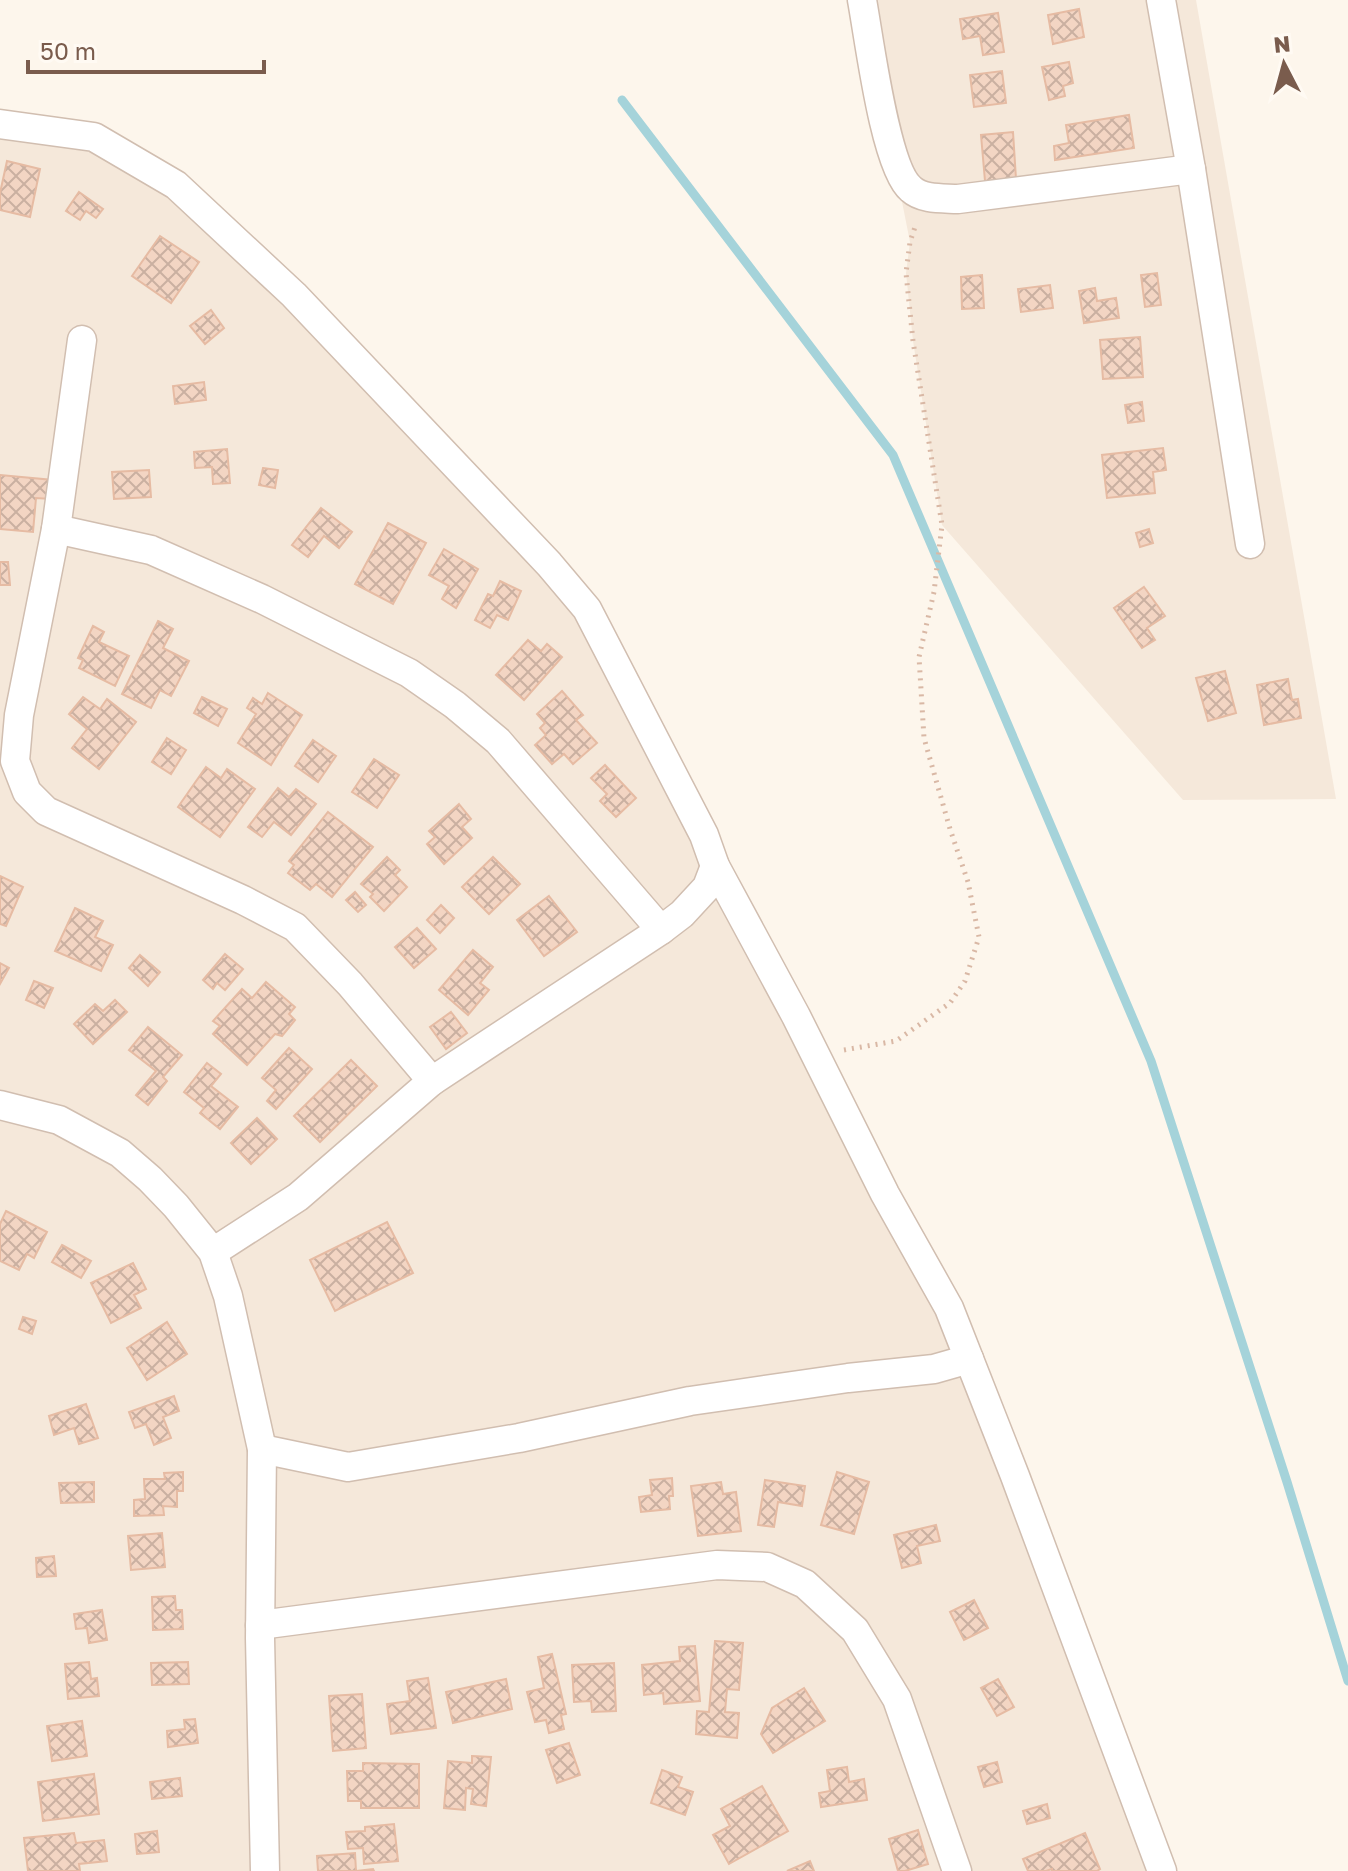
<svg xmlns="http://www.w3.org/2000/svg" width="1348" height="1871" font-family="'Golos Text',sans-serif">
<defs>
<pattern id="building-cross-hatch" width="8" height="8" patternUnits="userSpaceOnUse" patternTransform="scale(2)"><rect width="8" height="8" fill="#f3d5c3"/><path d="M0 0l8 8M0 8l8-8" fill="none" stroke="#cab0a1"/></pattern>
</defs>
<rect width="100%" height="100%" fill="#fdf6ec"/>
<g fill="#f5e8da">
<polygon points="862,0 1196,0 1336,799 1183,800 942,525 913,341 906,273 910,242"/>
<polygon points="0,124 94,137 176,185 549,564 949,1308 1162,1871 0,1871"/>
</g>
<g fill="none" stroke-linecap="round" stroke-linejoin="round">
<polyline stroke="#a5d3da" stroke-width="9" points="622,100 893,455 1151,1061 1287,1482 1348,1681"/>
</g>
<g fill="url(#building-cross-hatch)" stroke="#e6bba3" stroke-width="2">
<polygon points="1079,9 1084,37 1053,44 1048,15"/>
<polygon points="998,13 1004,52 983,55 980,36 963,39 960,19"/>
<polygon points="1069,62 1073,83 1063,86 1065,96 1049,100 1042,67"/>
<polygon points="1002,71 1006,103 974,107 970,75"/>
<polygon points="1129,115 1134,148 1055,160 1054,146 1069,143 1066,125"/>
<polygon points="1013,132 1016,179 985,181 981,135"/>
<polygon points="7,161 40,169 30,217 0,210 0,193"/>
<polygon points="79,192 103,209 96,218 86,211 80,220 66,211"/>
<polygon points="160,236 199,262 171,303 132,276"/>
<polygon points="1157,273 1161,305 1145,307 1141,275"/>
<polygon points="982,275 984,308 962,309 961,277"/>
<polygon points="1050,285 1053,308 1021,312 1018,289"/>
<polygon points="1095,288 1097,301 1116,298 1119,318 1084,323 1079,291"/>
<polygon points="211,310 224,328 205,344 190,326"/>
<polygon points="1140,337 1143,377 1103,379 1100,340"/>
<polygon points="204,382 206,400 175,404 173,386"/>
<polygon points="1142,402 1144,421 1128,423 1125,405"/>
<polygon points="1163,448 1166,470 1153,472 1155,493 1107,498 1102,455"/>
<polygon points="227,449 230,483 213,484 212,467 195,468 194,452"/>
<polygon points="263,468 278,470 275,488 259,485"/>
<polygon points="149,470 151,497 114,499 112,472"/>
<polygon points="0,475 53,480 51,499 36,498 33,532 0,529"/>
<polygon points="321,508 352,532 339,548 324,536 308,557 292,545"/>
<polygon points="388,523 426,543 393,604 355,584"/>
<polygon points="1149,529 1153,543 1140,547 1136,533"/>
<polygon points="444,549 478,569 456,608 442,599 449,586 429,575"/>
<polygon points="0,562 8,562 10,585 0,585"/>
<polygon points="500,581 521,591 508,620 497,615 490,628 475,620 488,594 493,596"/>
<polygon points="1144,587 1165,616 1147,628 1155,640 1142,648 1114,608"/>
<polygon points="158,621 173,629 163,648 189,661 171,696 160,690 151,708 122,694"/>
<polygon points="93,626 104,632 99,642 129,656 115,686 79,668 83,660 78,658"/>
<polygon points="528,640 541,651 547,644 562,657 524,700 496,675"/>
<polygon points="1225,671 1236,713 1208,721 1196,678"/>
<polygon points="1288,679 1292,700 1298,699 1301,718 1264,725 1257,685"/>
<polygon points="562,691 583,715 576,720 597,743 573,764 564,754 552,764 535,745 546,735 540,728 545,723 537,714"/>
<polygon points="268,693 302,715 271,765 238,743 256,714 247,708 253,698 262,704"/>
<polygon points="83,697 100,709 107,699 136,722 99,769 72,748 87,729 69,714"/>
<polygon points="202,697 227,709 218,726 194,713"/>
<polygon points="167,738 186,750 171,774 152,762"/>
<polygon points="313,740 336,756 318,782 295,766"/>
<polygon points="374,759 399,775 377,808 352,792"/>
<polygon points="605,765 636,798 616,817 600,801 607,794 591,778"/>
<polygon points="206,767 221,778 227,769 255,789 220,837 178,807"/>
<polygon points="278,788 289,797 296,789 316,804 291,835 274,822 262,837 248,827"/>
<polygon points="459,804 471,819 462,827 472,838 444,864 427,844 435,837 429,831"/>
<polygon points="328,812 373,847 332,897 316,884 310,890 288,873 294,865 289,861"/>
<polygon points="387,857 400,870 395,875 407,887 384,911 370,897 373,894 361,884"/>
<polygon points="493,857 520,884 489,914 462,887"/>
<polygon points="0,876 23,887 6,926 0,924"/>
<polygon points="355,892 366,905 358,912 346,900"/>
<polygon points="549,896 577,932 544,956 517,920"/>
<polygon points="441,905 454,918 440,933 427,920"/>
<polygon points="75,908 103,921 95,937 113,945 101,971 55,951"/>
<polygon points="417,928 436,949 414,968 395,947"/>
<polygon points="473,950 493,967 480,983 489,990 468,1015 439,990"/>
<polygon points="225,954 243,969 225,990 217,983 213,989 203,980"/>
<polygon points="140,955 160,972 148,986 129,968"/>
<polygon points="0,963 9,968 0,984"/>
<polygon points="34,981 53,988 44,1008 26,1000"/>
<polygon points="266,982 295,1007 289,1014 295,1020 282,1036 275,1034 247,1065 213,1034 220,1026 213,1021 242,989 252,998"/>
<polygon points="115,1000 127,1012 93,1044 74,1024 95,1004 103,1011"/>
<polygon points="451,1012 467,1033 446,1049 430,1027"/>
<polygon points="148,1027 182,1055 163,1077 167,1081 148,1105 136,1095 156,1071 129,1050"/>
<polygon points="289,1048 312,1069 276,1109 267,1101 276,1090 262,1078"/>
<polygon points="351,1060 377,1086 320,1142 294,1116"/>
<polygon points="207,1063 221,1074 211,1086 238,1107 220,1129 200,1113 204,1108 184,1092"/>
<polygon points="257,1118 277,1139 251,1164 231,1143"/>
<polygon points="6,1211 47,1232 34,1258 27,1254 19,1270 0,1261 0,1224"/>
<polygon points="387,1222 413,1273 335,1311 310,1260"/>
<polygon points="62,1245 91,1261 81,1278 52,1262"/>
<polygon points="133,1263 146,1289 134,1295 141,1308 111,1323 91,1283"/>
<polygon points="23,1317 36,1321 32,1334 19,1329"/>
<polygon points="167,1322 187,1354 147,1380 127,1348"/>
<polygon points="174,1396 179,1411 163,1417 171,1438 154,1445 146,1424 135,1428 129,1412"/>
<polygon points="86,1404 98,1438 79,1444 74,1428 54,1435 49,1416"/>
<polygon points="183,1472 183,1491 177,1491 177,1507 163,1506 164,1515 134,1516 134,1500 145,1499 144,1479 165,1479 164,1473"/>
<polygon points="837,1472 869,1482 854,1534 821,1525"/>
<polygon points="672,1478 673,1496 669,1496 670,1509 641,1512 639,1497 652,1495 650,1480"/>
<polygon points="765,1480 805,1486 802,1506 778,1502 774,1527 758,1525"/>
<polygon points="94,1482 94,1502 61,1503 59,1483"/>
<polygon points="721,1482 723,1494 736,1492 741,1531 698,1536 691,1486"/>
<polygon points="936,1525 940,1541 917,1546 921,1563 902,1568 894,1535"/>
<polygon points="162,1533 165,1567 131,1570 128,1536"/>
<polygon points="54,1556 56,1576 37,1577 36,1558"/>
<polygon points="175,1596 176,1610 182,1610 183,1629 153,1630 152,1597"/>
<polygon points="974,1600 988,1628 964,1640 950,1612"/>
<polygon points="102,1610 107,1640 89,1643 87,1628 76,1629 74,1614"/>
<polygon points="715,1641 743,1643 739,1690 727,1689 725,1712 739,1713 737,1738 696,1734 697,1711 709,1712"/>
<polygon points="695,1646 700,1701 664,1704 663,1693 644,1695 642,1665 680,1661 679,1647"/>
<polygon points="552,1654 566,1714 561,1715 564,1729 549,1733 546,1720 535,1722 527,1692 544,1688 538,1657"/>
<polygon points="89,1662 91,1679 97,1678 99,1696 68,1699 65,1664"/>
<polygon points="188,1662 189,1684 152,1685 151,1663"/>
<polygon points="614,1663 616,1711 592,1712 591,1701 574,1702 572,1665"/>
<polygon points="428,1678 436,1728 391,1734 387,1704 410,1701 407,1681"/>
<polygon points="506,1679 512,1709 453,1723 446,1692"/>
<polygon points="998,1679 1014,1707 997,1716 981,1688"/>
<polygon points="804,1688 825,1721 773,1753 761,1734 772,1708"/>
<polygon points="362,1694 366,1748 333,1751 329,1696"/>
<polygon points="195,1719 198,1743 168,1747 167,1731 185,1729 184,1720"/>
<polygon points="82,1721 87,1756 52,1761 47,1726"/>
<polygon points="569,1743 580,1775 557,1783 546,1750"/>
<polygon points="472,1756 491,1757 486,1806 471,1804 473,1789 466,1788 465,1810 444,1808 448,1761 472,1763"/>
<polygon points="997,1762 1002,1782 984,1787 978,1767"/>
<polygon points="363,1763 419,1764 419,1808 361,1808 361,1801 348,1801 347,1771 363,1771"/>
<polygon points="847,1767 849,1782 864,1779 867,1800 821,1807 819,1793 830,1791 827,1770"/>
<polygon points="662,1770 682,1777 678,1787 693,1792 685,1815 651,1803"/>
<polygon points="94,1774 99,1814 43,1821 38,1782"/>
<polygon points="180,1778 182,1796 152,1799 150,1782"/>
<polygon points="762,1786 788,1831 729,1864 713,1835 730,1826 721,1809"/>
<polygon points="1047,1804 1050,1818 1027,1824 1023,1811"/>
<polygon points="394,1824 398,1861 364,1864 363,1848 348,1849 346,1832 365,1831 365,1827"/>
<polygon points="918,1830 928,1864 905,1871 898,1871 889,1839"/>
<polygon points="157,1831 159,1852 137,1854 135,1834"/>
<polygon points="74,1833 76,1843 104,1840 107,1861 79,1864 80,1871 28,1871 24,1838"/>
<polygon points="1085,1833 1100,1869 1097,1871 1052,1871 1052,1869 1046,1871 1028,1871 1023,1859"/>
<polygon points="355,1853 356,1871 373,1869 374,1871 318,1871 317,1856"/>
<polygon points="810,1861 814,1871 787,1871"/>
</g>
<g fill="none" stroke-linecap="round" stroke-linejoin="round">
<g stroke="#d1beb0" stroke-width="31">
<g id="minor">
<path d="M862 0C869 37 885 168 911 189 923 200 943 198 958 199L1191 169"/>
<polyline points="1161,0 1191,169 1250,544"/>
<polyline points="0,124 94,137 176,185 294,295 549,564 587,609 704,835 715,866 796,1016 885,1194 949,1308 1015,1476 1162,1871"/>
<polyline points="82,340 56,529 19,715 15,761 27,792 46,811 243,900 295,927 350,984 432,1081"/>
<polyline points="56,529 151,550 262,599 409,673 455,705 498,741 661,930"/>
<polyline points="0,1105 59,1120 120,1153 150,1179 176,1206 213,1252 228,1296 262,1449 260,1638 265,1871"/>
<polyline points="213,1252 298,1197 432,1081 661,930 682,914 707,887 715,866"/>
<polyline points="262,1449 348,1467 519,1438 690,1401 848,1378 934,1369 969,1359"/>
<polyline points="260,1625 717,1565 767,1567 805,1584 855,1630 897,1699 957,1871"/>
</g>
</g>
<polyline stroke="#d9b8a5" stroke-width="5" stroke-dasharray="2 6" stroke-linecap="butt" points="844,1050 896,1041 950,1003 965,981 979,937 968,882 950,829 924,738 919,657 934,592 942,525 913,341 906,273 910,242 916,224"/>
<use href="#minor" stroke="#fff" stroke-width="28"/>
</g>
<g transform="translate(1284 64) rotate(354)" stroke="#fffaf3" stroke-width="6" paint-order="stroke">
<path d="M0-6L14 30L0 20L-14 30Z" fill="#7a5c4d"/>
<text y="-12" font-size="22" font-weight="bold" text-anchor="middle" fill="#7a5c4d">N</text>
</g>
<path d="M28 60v12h236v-12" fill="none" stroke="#7a5c4d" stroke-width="4"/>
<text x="40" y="60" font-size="24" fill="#7a5c4d" stroke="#fffaf3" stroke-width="6" paint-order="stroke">50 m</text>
</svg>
